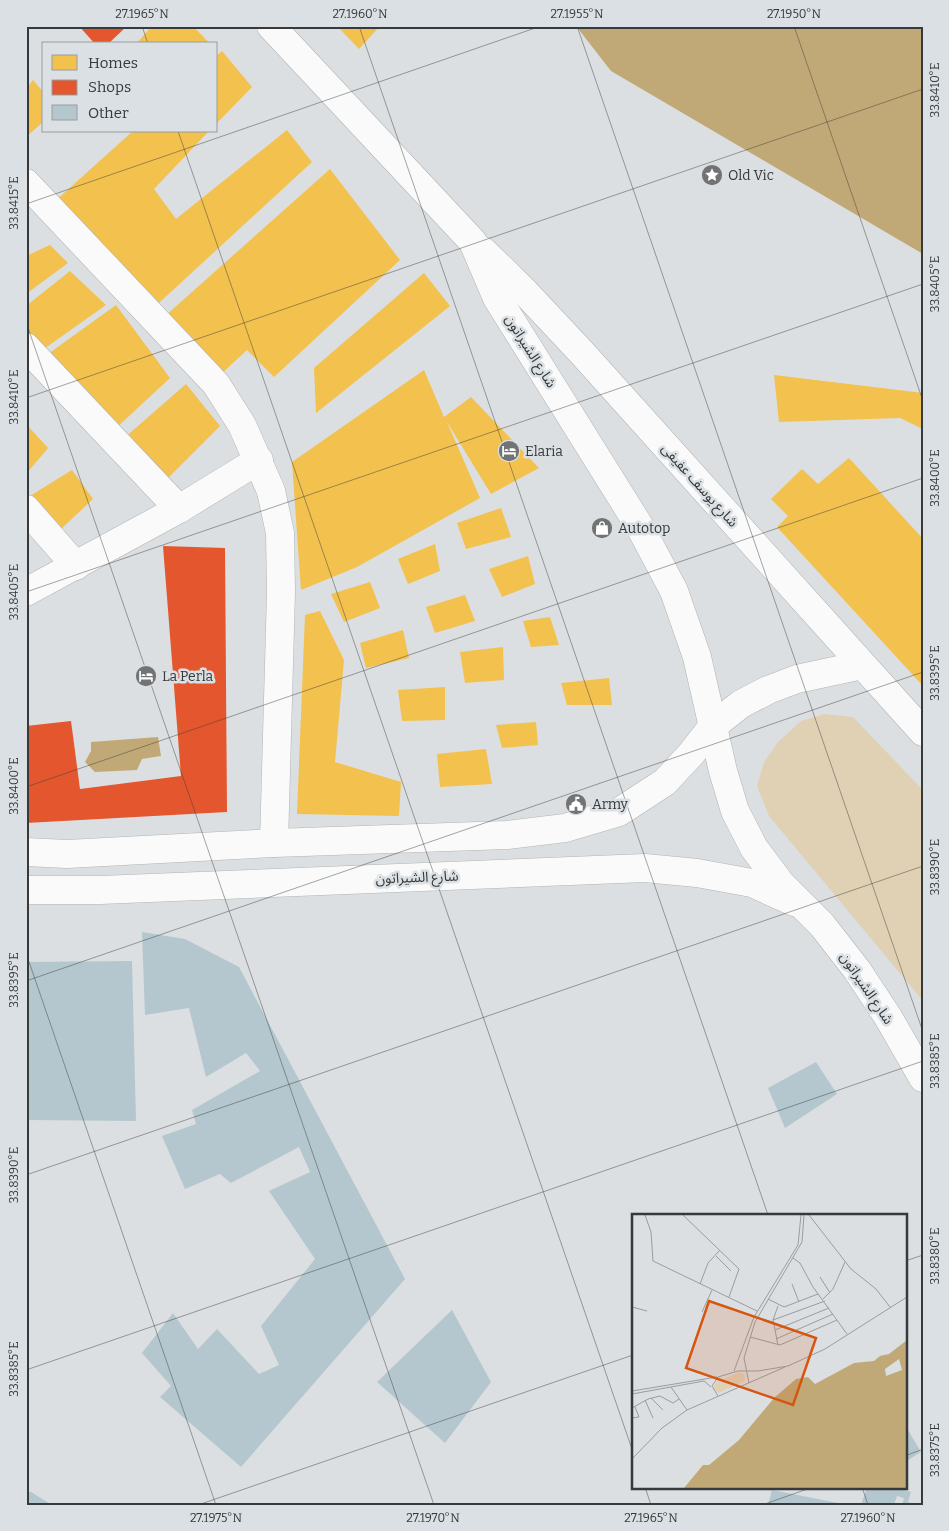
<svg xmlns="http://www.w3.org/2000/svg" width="949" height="1531" font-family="Bitter,'Noto Sans Arabic',serif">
<rect width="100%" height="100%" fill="#dcdfe1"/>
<polygon fill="#e0d1b4" points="824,714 853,717 923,790 923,1001 769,816 757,786 764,762 778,742 801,721"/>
<g fill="#c1a977">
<polygon points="576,26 923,26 923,254 611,71"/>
<polygon points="158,737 161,756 142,759 137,770 95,772 85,762 91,751 91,742"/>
</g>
<g fill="#f2c14e">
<polygon points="152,26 193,26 210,44 136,44"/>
<polygon points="337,26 380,26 359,49"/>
<polygon points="222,51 252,87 216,124 216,56"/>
<polygon points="33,80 44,93 44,121 26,137 26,89"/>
<polygon points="287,130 312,162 148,313 53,203 133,131 209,131 154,189 176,219"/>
<polygon points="330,169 400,260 274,377 247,350 221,374 164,317"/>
<polygon points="50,245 68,263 26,294 26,256"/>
<polygon points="70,271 106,305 41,351 26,334 26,306"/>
<polygon points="424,273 450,306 316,413 314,368"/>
<polygon points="116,305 170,378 114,430 48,354"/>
<polygon points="424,370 444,417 471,397 539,468 491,494 447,422 480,498 357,567 301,590 292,462"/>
<polygon points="774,375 923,393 923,429 900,418 779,422"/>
<polygon points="186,384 220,426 164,482 123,439"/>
<polygon points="26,424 48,448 26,474"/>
<polygon points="849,458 923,539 923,686 777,527 788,516 771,499 802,469 818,484"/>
<polygon points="72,470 93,499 61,529 30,496"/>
<polygon points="501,508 511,537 466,549 457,523"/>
<polygon points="435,544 440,571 408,584 398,559"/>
<polygon points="528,556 535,584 502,597 489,569"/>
<polygon points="370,582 380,608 344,622 331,594"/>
<polygon points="465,595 475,621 435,633 426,607"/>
<polygon points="320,611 344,660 335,762 401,782 399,816 297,814 305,615"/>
<polygon points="550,617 559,645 531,647 523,621"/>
<polygon points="403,630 409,658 366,668 360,643"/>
<polygon points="503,647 504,680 465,683 460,652"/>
<polygon points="609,678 612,705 567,705 561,683"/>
<polygon points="445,687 445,720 402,721 398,690"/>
<polygon points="536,722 538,745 502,748 496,725"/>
<polygon points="486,749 492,784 440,787 437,754"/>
</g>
<g fill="#e4572e">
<polygon points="79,26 127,26 108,44 95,44"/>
<polygon points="163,546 225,548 227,812 26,823 26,726 71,721 80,789 181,776"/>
</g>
<g fill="#b4c7ce">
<polygon points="142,932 185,939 239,967 405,1279 241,1467 160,1397 171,1386 142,1353 173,1313 198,1349 217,1329 259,1374 279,1365 261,1326 315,1259 269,1191 310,1172 299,1147 231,1183 220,1174 185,1189 162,1136 196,1124 192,1110 260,1071 246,1053 206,1077 189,1008 145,1015"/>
<polygon points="132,961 136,1121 26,1120 26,962"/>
<polygon points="816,1062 837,1094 785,1128 768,1088"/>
<polygon points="452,1310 491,1382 445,1443 377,1382"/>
<polygon points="905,1425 921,1452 905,1462"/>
<polygon points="867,1487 896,1487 911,1492 908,1502 916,1505 902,1505 904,1498 897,1496 894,1505 861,1505"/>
<polygon points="772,1490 843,1504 843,1505 768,1505"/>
<polygon points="26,1491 31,1492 52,1505 26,1505"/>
</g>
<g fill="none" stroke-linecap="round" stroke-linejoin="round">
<g stroke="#b1b4b4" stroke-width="29">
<g id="minor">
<polyline points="271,26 473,242 497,298 640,527 674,591 697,657 723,771 735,811 754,848 781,884 822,925 857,970 888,1017 923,1078"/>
<polyline points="26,183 216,384 242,425 271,491 280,533 281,592 274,843"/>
<polyline points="483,251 524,291 583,354 923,732"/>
<polyline points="26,347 179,509"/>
<polyline points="26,509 76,566"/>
<polyline points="26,592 179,509 259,460"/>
<polyline points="26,852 67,854 274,843 507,835 565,828 619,812 665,782 691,754 713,726 741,704 768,690 797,679 862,665"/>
<polyline points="26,890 100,890 645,868 697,873 752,883 794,902"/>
</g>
</g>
<use href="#minor" stroke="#fafafa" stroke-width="28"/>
</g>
<path fill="none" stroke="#37393a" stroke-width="1" stroke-opacity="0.45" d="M142 26 148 44M359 26 768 1215M577 26 923 1032M794 26 923 401M178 131 633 1452M26 204 541 26M26 322 434 1505M26 398 923 89M26 592 923 284M26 787 923 478M26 953 216 1505M26 981 923 672M26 1175 923 866M905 1261 923 1255M26 1370 923 1061M905 1456 923 1449M645 1487 651 1505M862 1487 868 1505M198 1505 633 1355M762 1505 813 1487"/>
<defs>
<g id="sight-disc" transform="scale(1.125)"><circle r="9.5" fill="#717374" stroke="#dae0e3"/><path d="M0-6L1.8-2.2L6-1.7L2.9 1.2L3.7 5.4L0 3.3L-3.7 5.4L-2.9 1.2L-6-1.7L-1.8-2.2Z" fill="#fff"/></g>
<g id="hotel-disc" transform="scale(1.125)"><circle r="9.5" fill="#717374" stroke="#dae0e3"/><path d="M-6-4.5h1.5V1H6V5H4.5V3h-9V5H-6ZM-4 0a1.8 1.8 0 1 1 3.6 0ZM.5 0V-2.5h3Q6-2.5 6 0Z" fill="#fff"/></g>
<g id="shop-disc" transform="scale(1.125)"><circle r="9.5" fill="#717374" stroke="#dae0e3"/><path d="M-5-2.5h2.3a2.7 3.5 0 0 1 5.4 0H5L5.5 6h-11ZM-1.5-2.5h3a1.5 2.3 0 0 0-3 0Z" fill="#fff"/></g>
<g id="civic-disc" transform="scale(1.125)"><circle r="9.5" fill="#717374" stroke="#dae0e3"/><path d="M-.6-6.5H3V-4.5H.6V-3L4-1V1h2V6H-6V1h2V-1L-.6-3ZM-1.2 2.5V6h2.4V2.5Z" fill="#fff"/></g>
</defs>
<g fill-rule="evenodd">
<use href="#sight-disc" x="712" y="175"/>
<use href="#hotel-disc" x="509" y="451"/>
<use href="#shop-disc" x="602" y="528"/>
<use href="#hotel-disc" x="146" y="676"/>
<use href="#civic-disc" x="576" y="804"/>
</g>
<g text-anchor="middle" stroke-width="5" stroke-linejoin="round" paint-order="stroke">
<g font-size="14" fill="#37393a" stroke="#dae0e3" text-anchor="start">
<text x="728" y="180">Old Vic</text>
<text x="525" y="456">Elaria</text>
<text x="618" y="533">Autotop</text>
<text x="162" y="681">La Perla</text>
<text x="592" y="809">Army</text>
</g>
<g font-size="14" fill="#37393a" stroke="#dae0e3">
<text transform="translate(531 351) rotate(58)" y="5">شارع الشيراتون</text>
<text transform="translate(700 485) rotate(48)" y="5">شارع يوسف عفيفى</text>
<text transform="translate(417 877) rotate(-2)" y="5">شارع الشيراتون</text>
<text transform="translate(867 988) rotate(56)" y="5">شارع الشيراتون</text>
</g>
</g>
<g transform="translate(632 1214)">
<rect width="275" height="275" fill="#dcdfe1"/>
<path d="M108 158 113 161V167L87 179 81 175 84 168Z" fill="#e0d1b4"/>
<path d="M275 126V274H52L71 251H77L107 226 142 184 164 165 176 163 183 170 222 149 242 147 248 142 257 140ZM267 145 270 156 254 162 253 155Z" fill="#c1a977" fill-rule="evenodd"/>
<path fill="none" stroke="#9a9d9e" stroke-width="1" d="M13 1 19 18 21 47 125 97M51 1 107 55 97 83M177 1 219 55 244 75 258 93M84 42 99 57M161 44 168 49 181 73 215 120M188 63 198 79M68 70 76 49 88 36M160 70 167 88M136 85 152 93 186 80M191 85 201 75 213 48M0 93 15 97M70 98 80 76M125 104 141 108M141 106 193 87M143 116 197 94M118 123 148 131 205 106M144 125 201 100M146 131 141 106 146 92M102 157 122 103 166 31 169 1M117 169 112 144 123 108 170 28 172 1M39 173 55 196M0 177 85 163M0 180 72 167 79 173M86 182 80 172 86 163 106 157H126L156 152 193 135 275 83M19 184 31 196M13 186 21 204M0 194 16 185 28 182 41 189 47 185M0 204 7 203 3 193M0 245 30 214 55 196 153 153"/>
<path fill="#d65611" fill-opacity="0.15" stroke="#d65611" stroke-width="2.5" d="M77 87 184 124 161 191 54 154Z"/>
<rect width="275" height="275" fill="none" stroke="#37393a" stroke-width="2.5"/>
</g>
<rect width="949" height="1531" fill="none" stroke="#dae0e3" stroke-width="55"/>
<rect x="42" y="42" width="175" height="90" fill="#dae0e3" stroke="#999d9f"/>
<rect x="52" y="55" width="25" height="15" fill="#f2c14e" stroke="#999d9f"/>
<text x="88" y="68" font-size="15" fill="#37393a">Homes</text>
<rect x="52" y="80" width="25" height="15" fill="#e4572e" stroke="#999d9f"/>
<text x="88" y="92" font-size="15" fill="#37393a">Shops</text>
<rect x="52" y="105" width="25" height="15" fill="#b4c7ce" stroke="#999d9f"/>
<text x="88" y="118" font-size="15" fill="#37393a">Other</text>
<rect x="28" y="28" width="894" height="1476" fill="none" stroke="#37393a" stroke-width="2"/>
<g font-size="12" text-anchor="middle" fill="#37393a">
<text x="142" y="18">27.1965°N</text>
<text x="360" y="18">27.1960°N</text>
<text x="577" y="18">27.1955°N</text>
<text x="794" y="18">27.1950°N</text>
<text transform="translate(935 90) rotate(-90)" y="4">33.8410°E</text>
<text transform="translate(14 203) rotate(-90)" y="4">33.8415°E</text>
<text transform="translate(935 284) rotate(-90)" y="4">33.8405°E</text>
<text transform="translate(14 397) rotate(-90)" y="4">33.8410°E</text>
<text transform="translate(935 478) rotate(-90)" y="4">33.8400°E</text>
<text transform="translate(14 592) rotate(-90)" y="4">33.8405°E</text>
<text transform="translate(935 673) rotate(-90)" y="4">33.8395°E</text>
<text transform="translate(14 786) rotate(-90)" y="4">33.8400°E</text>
<text transform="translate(935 867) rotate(-90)" y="4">33.8390°E</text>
<text transform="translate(14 980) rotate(-90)" y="4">33.8395°E</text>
<text transform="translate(935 1061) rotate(-90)" y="4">33.8385°E</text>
<text transform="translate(14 1175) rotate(-90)" y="4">33.8390°E</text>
<text transform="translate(935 1256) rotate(-90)" y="4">33.8380°E</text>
<text transform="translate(14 1369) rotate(-90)" y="4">33.8385°E</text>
<text transform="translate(935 1450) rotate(-90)" y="4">33.8375°E</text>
<text x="216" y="1522">27.1975°N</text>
<text x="433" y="1522">27.1970°N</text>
<text x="651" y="1522">27.1965°N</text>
<text x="868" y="1522">27.1960°N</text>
</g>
</svg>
